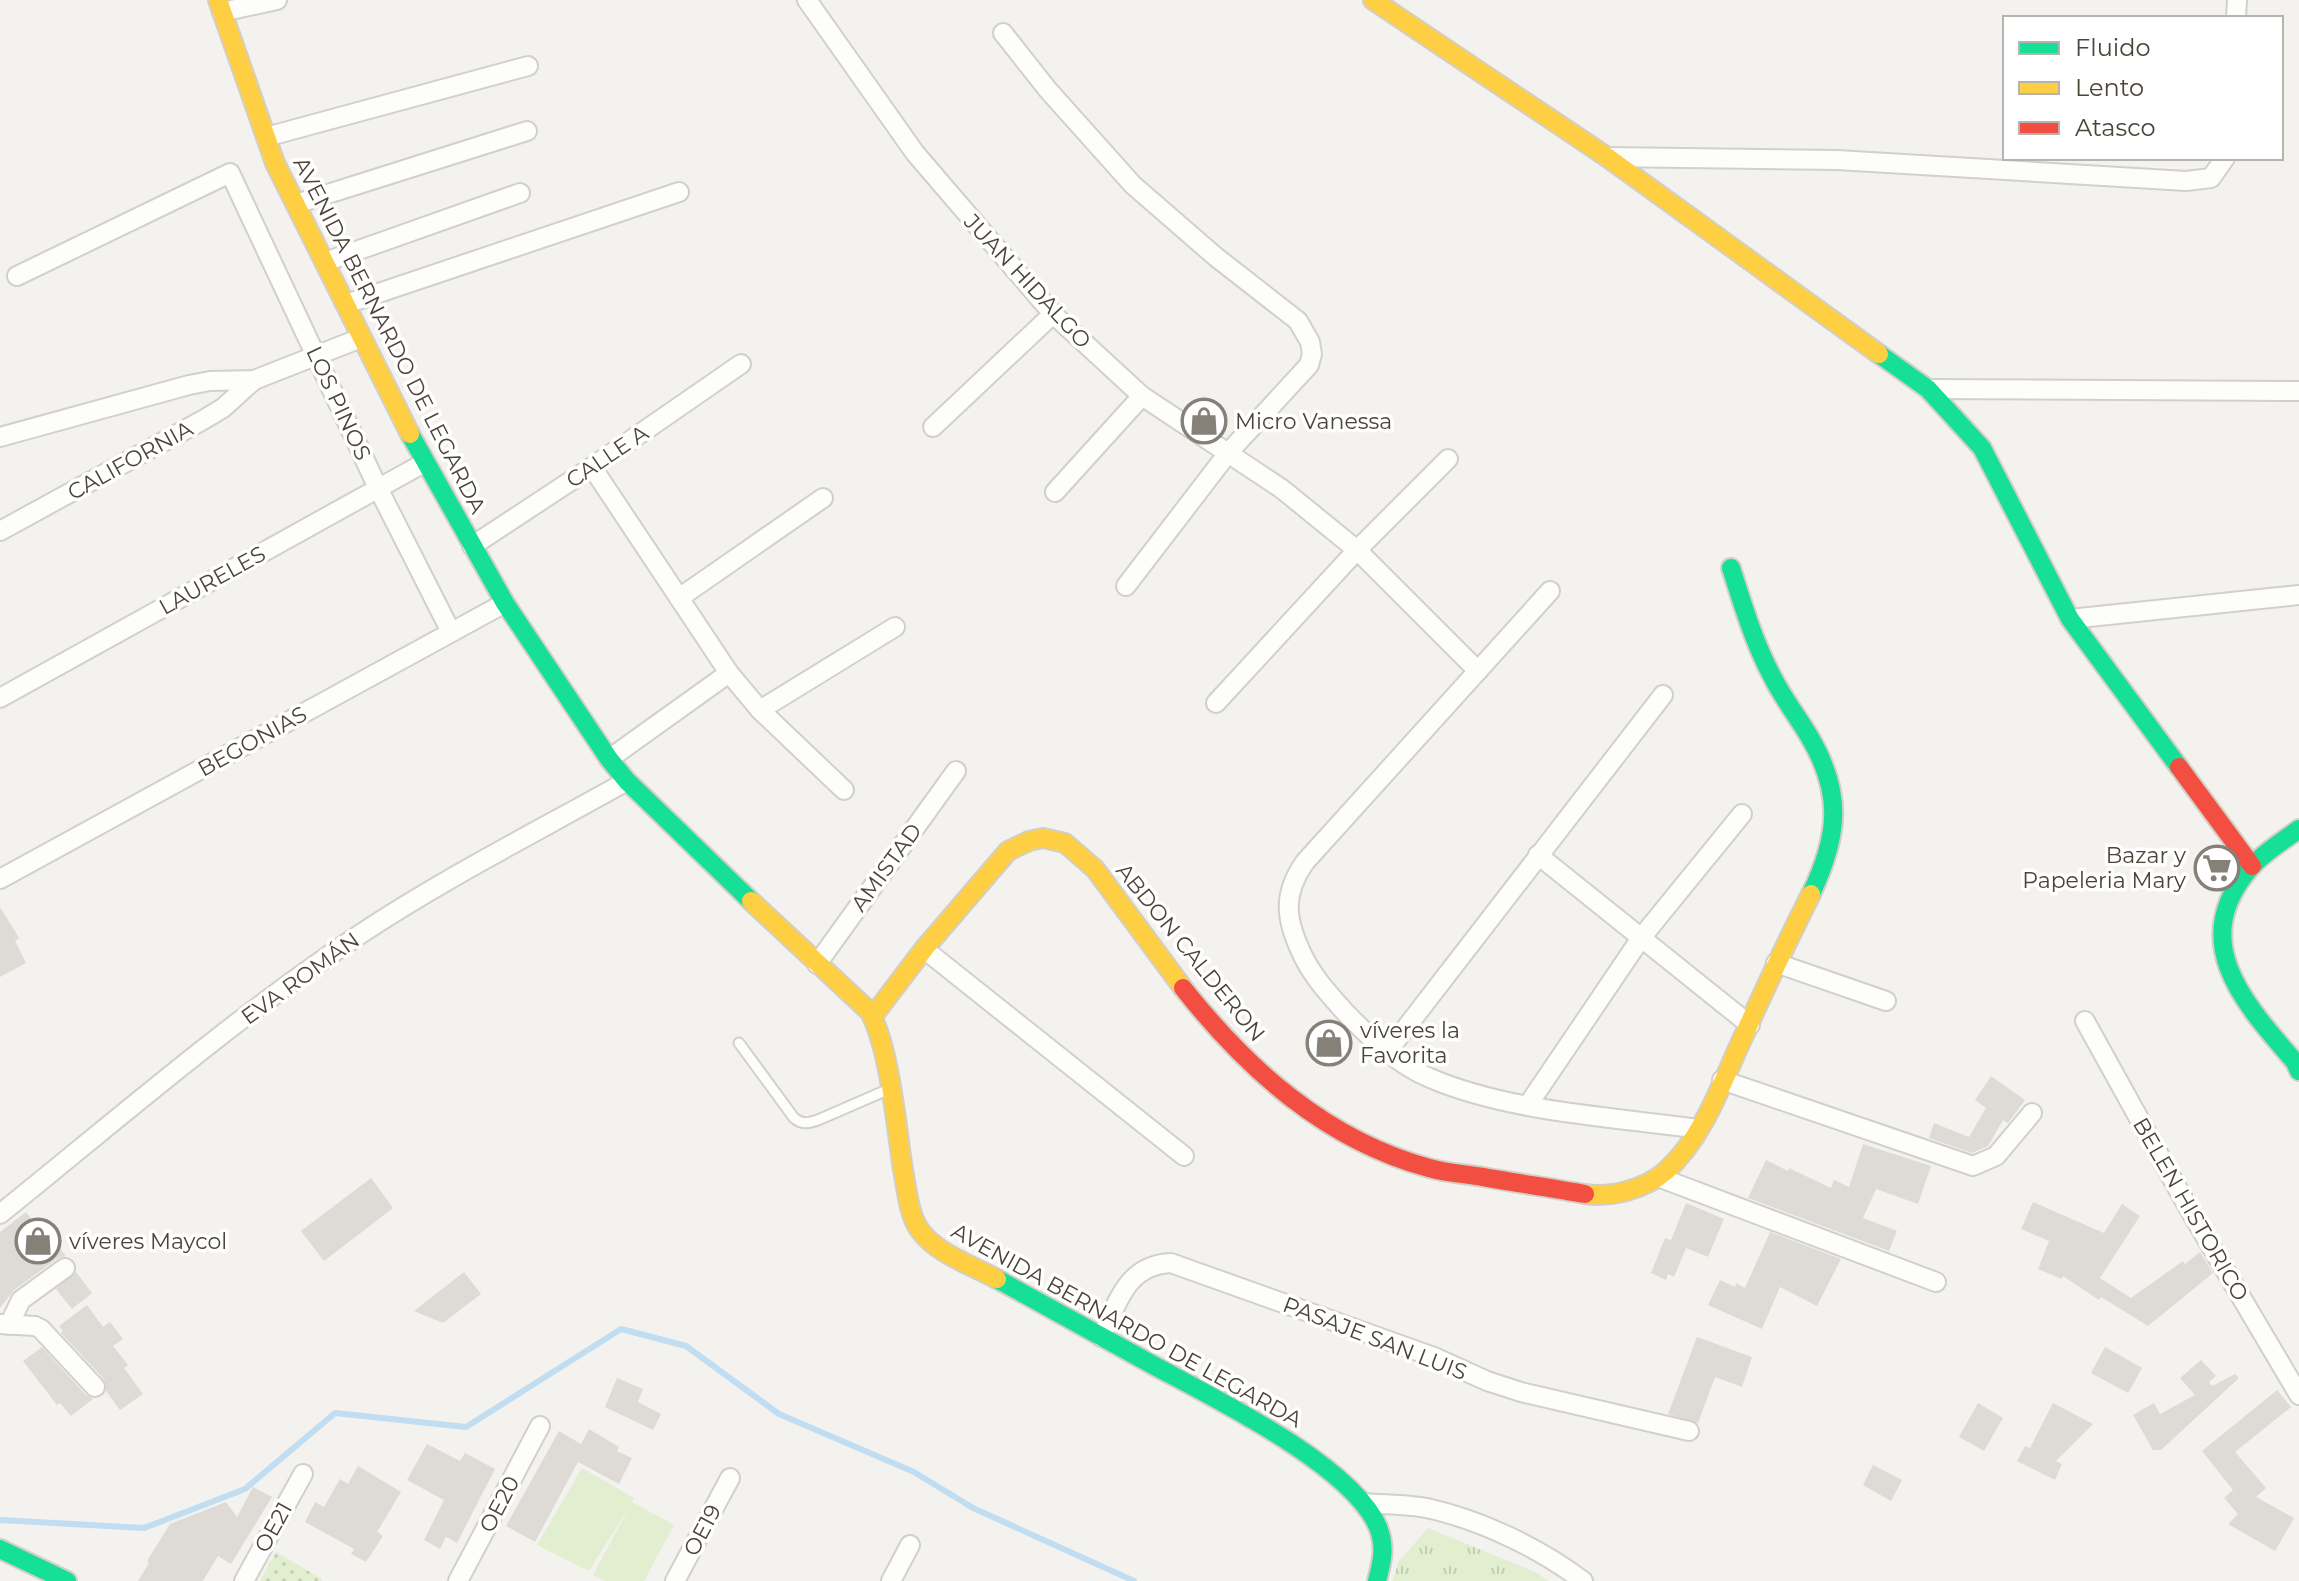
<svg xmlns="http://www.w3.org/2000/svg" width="2299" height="1581" font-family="Montserrat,sans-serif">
<defs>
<pattern id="grass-tufts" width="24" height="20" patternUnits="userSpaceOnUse" patternTransform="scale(2)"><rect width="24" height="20" fill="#e1eecf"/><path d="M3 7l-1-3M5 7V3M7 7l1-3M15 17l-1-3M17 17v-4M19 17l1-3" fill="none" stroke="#c3cdb2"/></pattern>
<pattern id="park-dots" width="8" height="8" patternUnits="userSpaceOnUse" patternTransform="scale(2)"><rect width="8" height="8" fill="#e1eecf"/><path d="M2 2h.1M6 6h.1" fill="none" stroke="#c3cdb2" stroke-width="1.8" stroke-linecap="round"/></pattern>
</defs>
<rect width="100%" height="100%" fill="#f4f2ee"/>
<polygon fill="url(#grass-tufts)" points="1428,1528 1535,1572 1549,1581 1392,1581 1399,1561"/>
<polygon fill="url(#park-dots)" points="276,1552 322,1579 321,1581 260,1581"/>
<polygon fill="#e1eecf" points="582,1468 634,1498 632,1502 674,1525 644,1581 605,1581 593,1575 631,1504 589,1571 537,1545"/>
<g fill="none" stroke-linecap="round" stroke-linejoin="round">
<polyline stroke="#c0ddf1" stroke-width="6" points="0,1520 144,1528 245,1489 335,1413 466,1427 621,1329 686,1346 779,1414 914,1472 973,1508 1134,1581"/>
</g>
<g fill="#dedbd6">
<polygon points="0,907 19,938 15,941 26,963 0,977"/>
<polygon points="1991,1076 2025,1100 2008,1123 2003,1120 1988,1146 1972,1153 1929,1138 1934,1123 1969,1137 1986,1108 1975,1100"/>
<polygon points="1863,1144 1931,1166 1918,1204 1876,1189 1863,1218 1897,1231 1889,1251 1748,1198 1766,1160 1788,1171 1789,1168 1831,1188 1834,1180 1849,1187"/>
<polygon points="371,1178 393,1208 324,1261 301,1231"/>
<polygon points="2033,1202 2104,1233 2122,1204 2140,1216 2100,1278 2131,1298 2183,1261 2185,1264 2200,1252 2213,1273 2148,1326 2101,1297 2099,1300 2063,1276 2062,1279 2038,1269 2049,1241 2021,1229"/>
<polygon points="1686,1203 1724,1219 1708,1257 1686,1248 1674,1277 1668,1274 1666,1280 1651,1273 1665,1238 1671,1240"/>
<polygon points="26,1212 49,1242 53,1240 66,1256 58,1258 14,1290 0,1308 0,1232"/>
<polygon points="1770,1232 1841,1259 1817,1306 1780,1287 1762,1329 1708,1305 1720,1280 1735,1287 1736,1283 1745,1288"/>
<polygon points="76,1272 92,1293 72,1309 56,1289"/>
<polygon points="464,1272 481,1294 443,1323 414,1311"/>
<polygon points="87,1305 103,1327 110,1322 123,1339 113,1346 128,1365 124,1368 143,1394 120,1410 106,1391 104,1379 61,1333 63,1331 59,1326"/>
<polygon points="1697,1337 1752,1357 1742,1387 1715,1377 1698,1423 1668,1414"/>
<polygon points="42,1347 86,1395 93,1399 71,1416 60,1403 57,1405 23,1361"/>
<polygon points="2105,1347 2142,1368 2128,1393 2091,1373"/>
<polygon points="2201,1360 2216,1376 2209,1382 2212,1386 2235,1374 2239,1378 2161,1450 2153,1450 2133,1415 2154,1403 2160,1414 2195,1395 2180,1378"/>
<polygon points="617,1378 643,1389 638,1402 661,1414 653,1430 605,1407"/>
<polygon points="2277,1390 2291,1407 2235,1452 2266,1488 2256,1497 2294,1518 2275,1551 2228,1524 2238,1514 2224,1498 2233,1490 2202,1451"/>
<polygon points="1978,1403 2003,1418 1984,1451 1959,1437"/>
<polygon points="2053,1403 2093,1424 2056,1461 2062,1464 2055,1480 2017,1461 2025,1446 2030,1448"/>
<polygon points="589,1429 619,1447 617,1451 632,1458 619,1484 578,1462 535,1542 506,1526 559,1431 581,1444"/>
<polygon points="427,1444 460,1461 465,1453 495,1469 457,1543 446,1537 440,1549 424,1540 444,1500 407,1480"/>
<polygon points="1873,1465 1902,1480 1891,1501 1863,1485"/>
<polygon points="358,1466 401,1492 377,1532 383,1536 366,1562 351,1554 354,1549 305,1522 315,1502 324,1507 340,1479 348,1484"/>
<polygon points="253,1487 272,1497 231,1564 218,1556 203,1581 138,1581 149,1563 147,1561 170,1524 226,1502 237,1517"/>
</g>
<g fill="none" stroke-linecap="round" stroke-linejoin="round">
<g stroke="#d2d0cb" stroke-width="13">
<path id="lane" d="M739 1043 794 1118C803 1125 808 1123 818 1120L887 1090"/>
</g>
<g stroke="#d2d0cb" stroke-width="22">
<g id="street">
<polyline points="807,0 915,153 1053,314 1142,396 1282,489 1357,550 1478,671"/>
<polyline points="222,12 277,0"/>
<polyline points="2236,18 2237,0"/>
<polyline points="1003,33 1048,90 1133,185 1216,257 1298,321 1310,342 1312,354 1309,365 1228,453 1126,586"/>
<polyline points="266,137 528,66"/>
<polyline points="1607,157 1837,160 2186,181 2211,178 2225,158"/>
<polyline points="296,204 527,131"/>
<polyline points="325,262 520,193"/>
<polyline points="17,276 230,173 378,488 451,632"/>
<polyline points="346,304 679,192"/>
<polyline points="1928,389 2299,391"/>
<polyline points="933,427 1053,314"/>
<polyline points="0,437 189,385 210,381 254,380 361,338"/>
<polyline points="592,467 729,673 760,710 844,790"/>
<polyline points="1055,492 1142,396"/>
<polyline points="0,531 203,420 223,408 254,380"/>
<polyline points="472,546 592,467 741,364"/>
<path d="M1550 591 1305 862C1281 896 1286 922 1304 958 1314 978 1329 994 1344 1011 1368 1036 1398 1065 1430 1078 1509 1112 1613 1117 1699 1129"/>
<polyline points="679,598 823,498"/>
<polyline points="2070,619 2299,595"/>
<polyline points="0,698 424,463"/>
<polyline points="1216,703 1357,550 1448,459"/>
<polyline points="760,710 895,627"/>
<polyline points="609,759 729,673"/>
<polyline points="1538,855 1750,1025"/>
<polyline points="0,879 505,603"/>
<polyline points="924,949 1184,1156"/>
<polyline points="1776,963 1886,1001"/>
<polyline points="817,964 956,771"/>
<polyline points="2085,1021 2189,1209 2299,1395"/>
<polyline points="1388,1051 1663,695"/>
<polyline points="1722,1080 1973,1166 1996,1156 2032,1113"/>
<polyline points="1528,1105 1641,938 1742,814"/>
<polyline points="1658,1177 1936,1282"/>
<path d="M0 1214C118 1119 233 1019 359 935 445 878 538 831 627 781"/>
<polyline points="0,1324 35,1326 41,1329 95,1387"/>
<polyline points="9,1325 21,1300 65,1268"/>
<path d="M1101 1337C1118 1303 1126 1265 1171 1263L1434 1357 1487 1381 1521 1392 1689 1431"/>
<path d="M1363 1503C1385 1505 1409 1504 1431 1509 1483 1521 1541 1549 1583 1581"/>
<polyline points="244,1581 303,1474"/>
<polyline points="458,1581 540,1426"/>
<polyline points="675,1581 730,1478"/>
<polyline points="891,1581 910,1545"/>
</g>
</g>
<g stroke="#d3cfc5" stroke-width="22">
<g id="fast">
<polyline points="1879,354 1928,389 1982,448 2070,619 2179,767"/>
<polyline points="410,434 505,603 609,759 627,781 751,901"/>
<path d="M1731 568C1743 605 1754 643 1773 678 1783 698 1797 716 1809 736 1843 793 1839 835 1811 894"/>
<path d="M2299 829C2283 841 2264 852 2250 868 2187 942 2244 1003 2295 1062L2299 1071"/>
<path d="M997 1279C1049 1308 1101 1336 1153 1365 1212 1397 1352 1465 1378 1527 1386 1547 1382 1562 1377 1581"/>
<polyline points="0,1549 67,1581"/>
</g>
</g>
<g stroke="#d3cfc5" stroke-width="22">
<g id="slow">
<polyline points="218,0 275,163 410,434"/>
<polyline points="1373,0 1607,157 1879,354"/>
<path d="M751 901 870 1012C890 1051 896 1124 903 1170 907 1189 908 1212 919 1229 935 1253 973 1266 997 1279"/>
<polyline points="873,1016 924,949 1008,851 1029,841 1043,838 1065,843 1095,869 1183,988"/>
<path d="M1585 1194C1612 1198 1645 1189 1666 1171 1705 1136 1723 1079 1745 1033 1766 986 1788 940 1811 894"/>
</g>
</g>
<g stroke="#d3cfc5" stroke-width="22">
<g id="jam">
<polyline points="2179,767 2252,866"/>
<path d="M1183 988C1248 1070 1326 1140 1429 1168 1446 1173 1465 1174 1483 1177 1517 1183 1551 1188 1585 1194"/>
</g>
</g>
<use href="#lane" stroke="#fdfdfc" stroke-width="9"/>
<use href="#street" stroke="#fdfdfc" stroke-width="18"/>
<use href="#fast" stroke="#16e098" stroke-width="18"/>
<use href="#slow" stroke="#ffcf43" stroke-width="18"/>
<use href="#jam" stroke="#f24e42" stroke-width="18"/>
</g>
<defs>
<g id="shop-ring" transform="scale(2.3)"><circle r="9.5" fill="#fff" stroke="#868178" stroke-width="1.5"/><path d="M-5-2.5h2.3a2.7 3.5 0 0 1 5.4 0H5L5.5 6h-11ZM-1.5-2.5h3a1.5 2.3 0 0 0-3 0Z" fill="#868178"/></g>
<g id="supermarket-ring" transform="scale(2.3)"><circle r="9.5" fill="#fff" stroke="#868178" stroke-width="1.5"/><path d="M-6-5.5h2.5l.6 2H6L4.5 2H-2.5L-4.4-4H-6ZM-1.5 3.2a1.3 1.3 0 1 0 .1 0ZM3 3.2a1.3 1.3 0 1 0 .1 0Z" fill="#868178"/></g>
</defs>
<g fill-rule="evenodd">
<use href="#shop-ring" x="1204" y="421"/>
<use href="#supermarket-ring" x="2217" y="868"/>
<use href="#shop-ring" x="1329" y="1043"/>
<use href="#shop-ring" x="38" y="1241"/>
</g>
<g text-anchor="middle" stroke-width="7" stroke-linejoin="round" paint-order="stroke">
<g font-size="22" fill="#4b4439" stroke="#fff">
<text transform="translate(1028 281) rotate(47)" y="8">JUAN HIDALGO</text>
<text transform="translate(390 335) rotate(63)" y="8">AVENIDA BERNARDO DE LEGARDA</text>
<text transform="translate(339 403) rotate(65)" y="8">LOS PINOS</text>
<text transform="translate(607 456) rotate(-34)" y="8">CALLE A</text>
<text transform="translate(130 460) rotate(-29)" y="8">CALIFORNIA</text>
<text transform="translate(212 580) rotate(-29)" y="8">LAURELES</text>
<text transform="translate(252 741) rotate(-29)" y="8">BEGONIAS</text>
<text transform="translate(886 867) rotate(-54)" y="8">AMISTAD</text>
<text transform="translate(1191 952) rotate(51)" y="8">ABDON CALDERON</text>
<text transform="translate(300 978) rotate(-36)" y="8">EVA ROMÁN</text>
<text transform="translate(2191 1209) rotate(60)" y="8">BELEN HISTORICO</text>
<text transform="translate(1127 1325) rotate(29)" y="8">AVENIDA BERNARDO DE LEGARDA</text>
<text transform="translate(1375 1338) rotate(21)" y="8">PASAJE SAN LUIS</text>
<text transform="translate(499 1504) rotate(-62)" y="8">OE20</text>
<text transform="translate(273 1527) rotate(-61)" y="8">OE21</text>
<text transform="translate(702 1530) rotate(-62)" y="8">OE19</text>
</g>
<g font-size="22" fill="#4b4439" stroke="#fff" text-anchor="start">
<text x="1235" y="429">Micro Vanessa</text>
<text x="2186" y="863" text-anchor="end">Bazar y<tspan x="2186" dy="25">Papeleria Mary</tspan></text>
<text x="1360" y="1038">víveres la<tspan x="1360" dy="25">Favorita</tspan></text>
<text x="69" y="1249">víveres Maycol</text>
</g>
</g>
<rect x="2003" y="16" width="280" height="144" fill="#ffffff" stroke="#b7b4b0" stroke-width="2"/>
<rect x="2019" y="42" width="40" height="12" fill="#16e098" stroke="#b7b4b0" stroke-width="2"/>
<text x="2075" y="56" font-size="24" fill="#4b4439">Fluido</text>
<rect x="2019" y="82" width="40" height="12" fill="#ffcf43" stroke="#b7b4b0" stroke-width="2"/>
<text x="2075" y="96" font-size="24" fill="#4b4439">Lento</text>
<rect x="2019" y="122" width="40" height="12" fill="#f24e42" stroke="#b7b4b0" stroke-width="2"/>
<text x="2075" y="136" font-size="24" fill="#4b4439">Atasco</text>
</svg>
